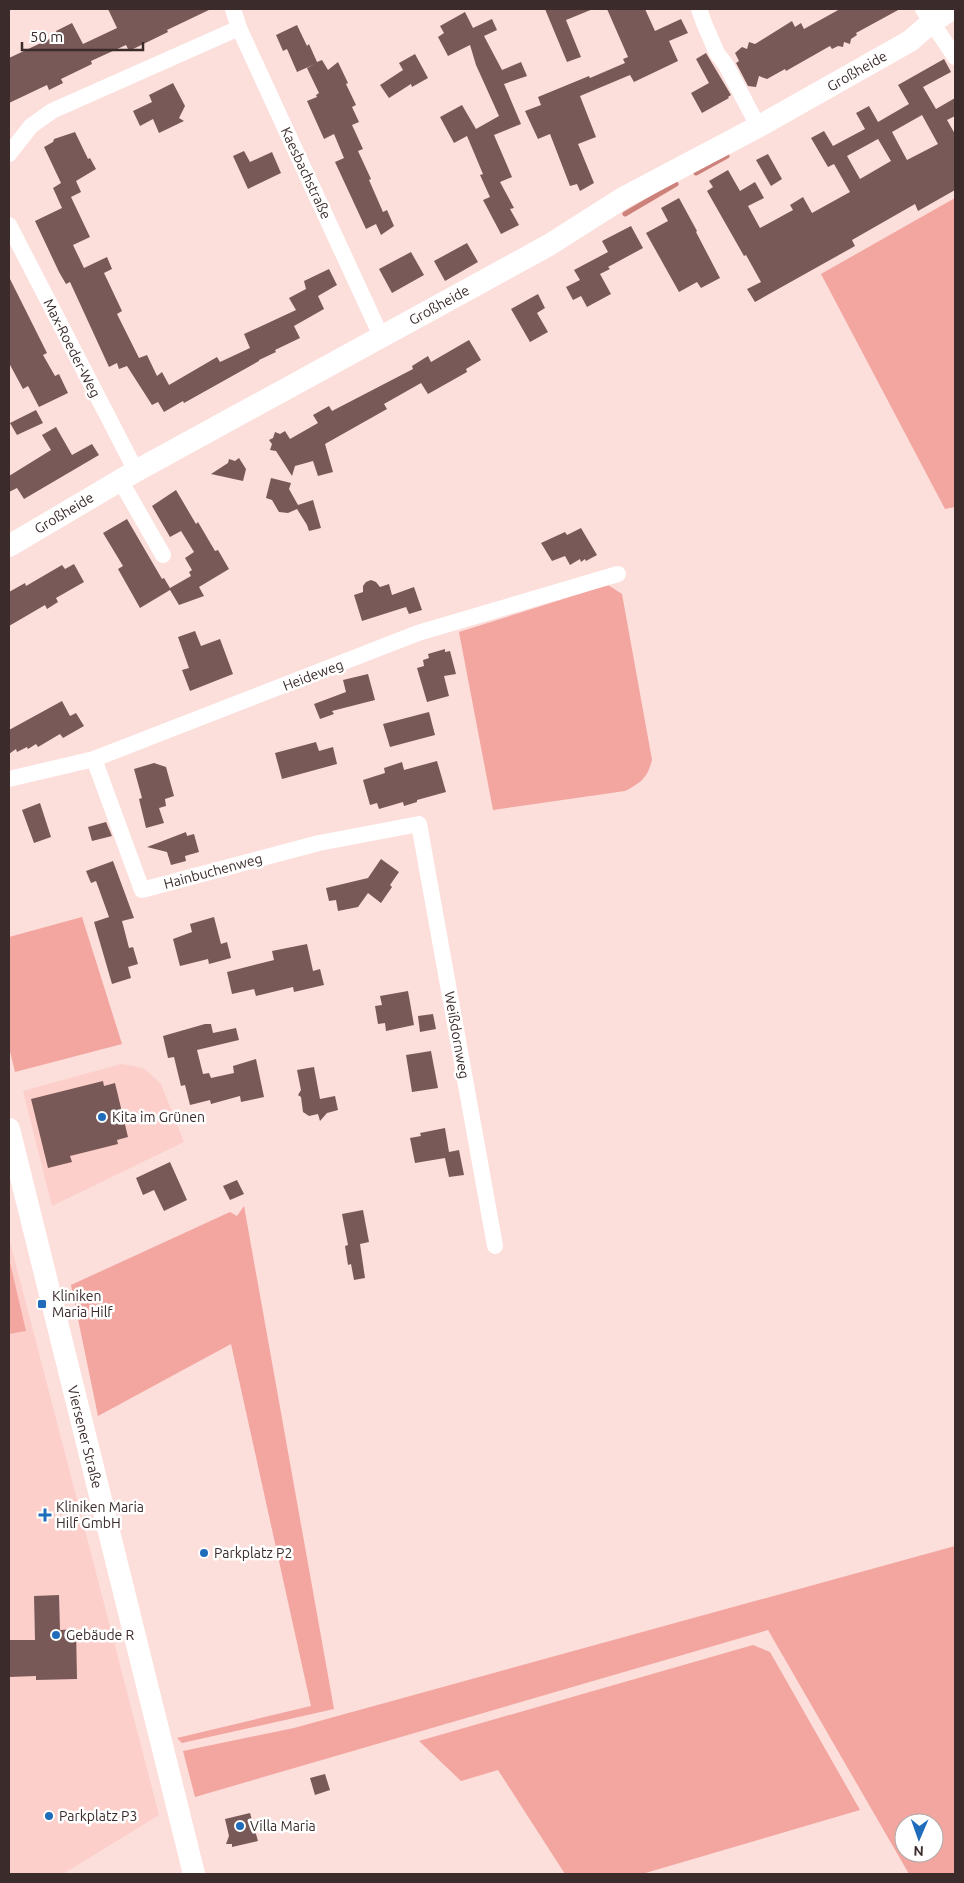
<svg xmlns="http://www.w3.org/2000/svg" width="964" height="1883" font-family="Ubuntu,sans-serif">
<rect width="100%" height="100%" fill="#fcdedb"/>
<g fill="#fdcfcb">
<polygon points="121,1064 134,1066 145,1069 161,1084 184,1142 52,1206 23,1091"/>
<polygon points="9,1238 159,1815 63,1874 9,1874"/>
</g>
<g fill="#f3a59f" fill-rule="evenodd">
<polygon points="955,198 955,507 945,509 821,274"/>
<path d="M608 585 622 594 652 760C647 778 642 782 625 791L493 810 459 632Z"/>
<polygon points="82,917 122,1044 15,1072 9,1047 9,937"/>
<polygon points="244,1206 334,1709 182,1743 177,1738 311,1706 231,1344 98,1416 71,1285 230,1212 237,1216"/>
<polygon points="9,1258 26,1331 9,1334"/>
<path d="M955 1546V1874H909L768 1630 195 1797 183 1751 294 1728ZM904 1823H934V1853H904Z"/>
<polygon points="753,1645 770,1652 860,1810 642,1874 565,1874 498,1770 461,1781 419,1741"/>
</g>
<g fill="none" stroke-linecap="round" stroke-linejoin="round">
<g stroke="#cd817b" stroke-width="5">
<polyline points="696,173 727,156"/>
<polyline points="625,214 676,184"/>
</g>
</g>
<g fill="#795957" fill-rule="evenodd">
<polygon points="108,9 211,9 167,30 168,32 129,51 126,45 91,61 92,64 61,79 63,83 49,90 47,85 9,103 9,58 58,35 56,31 72,23 83,44 117,28"/>
<polygon points="545,9 593,9 566,20 581,57 567,62"/>
<polygon points="607,9 645,9 655,31 681,19 688,33 669,41 678,61 634,82 630,75 580,96 596,137 578,144 594,183 580,191 577,184 570,186 550,134 538,139 525,111 541,105 538,97 589,76 590,78 625,63 623,59 628,57"/>
<polygon points="840,9 900,9 856,33 857,35 851,39 850,44 844,42 843,47 838,46 832,49 830,46 786,71 785,69 767,79 759,76 756,87 748,86 736,63 739,61 735,53 742,47 747,49 749,42 755,44 792,21 795,27 801,23 804,29"/>
<polygon points="465,12 473,28 492,19 497,30 484,36 502,70 521,62 527,76 504,84 521,124 494,135 512,177 500,182 514,208 510,209 519,225 501,234 483,200 490,197 480,175 483,174 467,136 454,143 440,117 462,105 476,129 499,116 476,65 470,45 448,56 438,37 444,33 440,26"/>
<polygon points="297,25 307,46 309,44 317,62 322,60 328,70 338,62 348,83 346,84 356,105 352,107 359,122 352,125 363,149 358,151 371,179 369,180 383,212 387,210 394,226 381,235 376,224 366,229 335,162 344,158 334,134 324,139 307,101 317,97 316,95 319,93 307,68 315,64 297,72 287,49 283,51 276,35"/>
<polygon points="706,53 731,95 728,97 729,98 702,113 691,93 709,83 696,59"/>
<polygon points="415,54 428,78 412,87 411,84 389,98 380,85 403,70 399,63"/>
<path d="M944 59 951 72 923 87 936 109 955 98V116L947 120 955 134V190L918 211 915 204 852 240 855 246 755 302 747 289 761 282 746 255 744 256 707 191 713 187 709 181 728 170 740 191 755 182 764 198 748 206 760 228 793 210 790 205 803 197 812 213 850 192 834 164 828 167 811 138 824 131 833 146 865 129 856 113 869 106 878 122 909 104 898 85ZM922 115 938 144 907 160 892 132ZM878 139 891 161 860 179 847 156Z"/>
<polygon points="173,83 185,106 179,118 184,121 159,133 153,119 140,126 133,111 152,102 149,95"/>
<polygon points="75,132 88,159 90,158 96,169 76,181 81,192 71,197 90,237 73,245 84,268 107,257 112,269 104,273 122,311 117,314 139,358 147,355 157,376 162,372 169,385 217,357 220,362 250,348 244,334 296,310 289,298 306,289 304,281 329,269 337,285 318,296 324,309 294,326 300,338 275,350 276,352 259,360 259,361 184,403 183,401 164,412 158,402 152,405 127,366 119,369 117,363 109,367 70,282 66,284 59,272 35,221 62,208 53,188 61,183 44,147 53,142 54,139"/>
<polygon points="244,151 250,162 272,152 281,173 248,189 233,156"/>
<polygon points="768,154 782,179 771,186 756,160"/>
<polygon points="679,198 697,231 696,232 720,278 701,288 697,282 679,292 646,233 668,221 661,208"/>
<polygon points="631,226 643,248 608,267 610,269 600,274 611,294 587,307 581,296 573,300 566,287 580,280 574,270 608,252 602,241"/>
<polygon points="467,243 478,262 445,281 434,261"/>
<polygon points="411,252 424,275 392,293 379,269"/>
<polygon points="9,277 47,353 43,355 55,376 59,374 68,393 39,407 28,386 23,389 9,363"/>
<polygon points="538,294 545,308 537,313 548,332 530,342 511,309"/>
<polygon points="469,340 481,360 466,369 467,372 428,394 421,383 384,404 387,409 325,444 333,472 318,476 313,461 295,466 292,476 276,451 270,450 272,444 269,440 273,438 275,432 280,434 285,431 290,439 318,423 313,415 329,406 332,411 413,369 412,366 428,356 431,362"/>
<polygon points="36,410 43,423 17,435 10,423"/>
<polygon points="56,427 72,455 92,444 99,455 24,499 17,488 9,492 9,476 51,450 42,435"/>
<polygon points="239,458 246,469 243,481 211,474 228,463 229,459 235,461"/>
<polygon points="271,478 291,483 289,489 298,505 313,500 321,528 309,531 307,525 297,509 288,513 279,512 272,500 266,498"/>
<polygon points="176,490 196,524 198,522 215,551 218,550 229,569 199,587 204,596 179,605 170,590 140,608 118,569 123,566 103,533 127,519 162,579 164,578 170,588 191,576 189,572 192,570 185,558 194,552 181,531 170,537 152,506"/>
<polygon points="581,528 597,555 586,561 585,559 581,562 580,559 570,565 565,556 552,561 541,543 565,532 567,535"/>
<polygon points="74,564 84,582 56,598 58,602 47,609 45,605 9,626 9,592 25,583 26,586 62,565 65,569"/>
<polygon points="371,580 376,582 380,587 389,584 392,595 414,587 422,610 409,614 406,607 362,621 354,595 363,592 363,586 366,582"/>
<polygon points="195,631 201,646 220,639 233,674 190,691 182,670 189,668 178,637"/>
<polygon points="445,649 445,652 450,651 456,674 444,676 449,696 427,702 417,668 424,666 423,660 429,658 428,654"/>
<polygon points="368,674 375,700 332,711 334,714 320,719 314,704 346,692 343,680"/>
<polygon points="62,701 70,716 76,713 84,726 63,738 60,734 38,747 36,744 28,749 27,747 17,752 16,749 9,754 9,730"/>
<polygon points="429,712 435,735 390,747 383,724"/>
<polygon points="316,742 319,751 333,747 337,764 282,779 275,753"/>
<polygon points="437,761 446,792 417,800 417,802 404,806 403,802 379,809 377,803 370,805 363,780 385,773 384,768 402,762 404,770"/>
<polygon points="154,763 166,767 174,796 165,799 166,806 159,808 164,823 146,828 139,799 142,798 134,769"/>
<polygon points="40,803 51,837 34,843 22,810"/>
<polygon points="106,822 112,836 92,841 88,827"/>
<polygon points="186,832 187,836 194,834 199,852 185,856 186,861 171,865 167,852 147,847"/>
<polygon points="381,859 399,872 390,885 392,887 381,903 368,893 358,907 338,911 336,900 329,901 326,888 368,878"/>
<polygon points="113,861 134,918 122,921 129,948 133,947 138,964 128,967 131,978 112,984 94,922 109,917 96,881 91,883 86,871"/>
<polygon points="214,917 221,944 227,942 231,958 209,964 208,959 180,966 173,939 192,932 190,924"/>
<polygon points="307,944 313,971 320,969 324,985 294,992 293,987 256,996 254,989 232,994 227,972 274,960 272,951"/>
<polygon points="408,991 414,1025 386,1031 385,1023 378,1024 375,1006 382,1005 380,996"/>
<polygon points="433,1014 436,1029 420,1032 418,1016"/>
<polygon points="205,1024 211,1024 213,1033 236,1028 239,1040 197,1050 203,1074 209,1073 211,1078 234,1073 233,1066 256,1059 264,1097 241,1102 240,1096 211,1104 210,1100 190,1105 185,1085 181,1086 174,1057 168,1058 163,1036"/>
<polygon points="431,1051 438,1088 412,1092 406,1055"/>
<polygon points="314,1067 320,1099 335,1096 338,1110 327,1113 320,1121 318,1114 309,1116 303,1112 301,1097 298,1095 301,1090 297,1070"/>
<polygon points="103,1081 104,1086 115,1083 128,1137 117,1140 118,1144 70,1156 72,1162 48,1168 31,1099"/>
<polygon points="445,1128 449,1152 459,1150 464,1175 449,1177 445,1158 415,1163 410,1138 421,1136 420,1133"/>
<polygon points="170,1162 187,1200 164,1211 154,1190 143,1195 136,1178"/>
<polygon points="237,1180 244,1194 230,1200 223,1186"/>
<polygon points="363,1210 369,1242 360,1244 365,1278 354,1280 351,1264 348,1265 345,1246 348,1245 342,1214"/>
<polygon points="59,1595 60,1630 76,1629 77,1679 36,1680 36,1676 9,1677 9,1640 35,1640 34,1596"/>
<polygon points="325,1774 330,1790 315,1795 310,1778"/>
<polygon points="250,1813 258,1841 232,1847 232,1844 226,1844 229,1836 225,1819"/>
</g>
<g fill="none" stroke-linecap="round" stroke-linejoin="round">
<g stroke="#fff" stroke-width="16">
<polyline points="233,9 239,28 381,336"/>
<polyline points="699,9 704,23 717,53 726,65 758,126"/>
<polyline points="923,9 955,57"/>
<polyline points="9,154 31,126 52,111 239,28"/>
<polyline points="9,225 136,471"/>
<polyline points="120,480 163,555"/>
<polyline points="94,759 142,890 319,843 419,824 495,1246"/>
<polyline points="9,779 94,759 418,633 618,574"/>
</g>
<g stroke="#fff" stroke-width="22">
<polyline points="9,546 136,471 549,245 623,198 765,123 910,41 932,22 952,9"/>
<polyline points="9,1129 194,1874"/>
</g>
</g>
<g fill="#1f6cbb" stroke="#fff" stroke-width="2">
<circle cx="102" cy="1117" r="5"/>
<rect x="37" y="1299" width="10" height="10" rx="2.5"/>
<path d="M42.5 1507.5h5v5h5v5h-5v5h-5v-5h-5v-5h5z"/>
<circle cx="204" cy="1553" r="5"/>
<circle cx="56" cy="1635" r="5"/>
<circle cx="49" cy="1816" r="5"/>
<circle cx="240" cy="1826" r="5"/>
</g>
<g text-anchor="middle" stroke-width="5" stroke-linejoin="round" paint-order="stroke">
<g font-size="14" fill="#3b2c2b" stroke="#fff">
<text transform="translate(857 71) rotate(-30)" y="5">Großheide</text>
<text transform="translate(306 173) rotate(65)" y="5">Kaesbachstraße</text>
<text transform="translate(439 305) rotate(-29)" y="5">Großheide</text>
<text transform="translate(72 348) rotate(63)" y="5">Max-Roeder-Weg</text>
<text transform="translate(64 513) rotate(-31)" y="5">Großheide</text>
<text transform="translate(313 675) rotate(-21)" y="5">Heideweg</text>
<text transform="translate(213 871) rotate(-15)" y="5">Hainbuchenweg</text>
<text transform="translate(457 1035) rotate(80)" y="5">Weißdornweg</text>
<text transform="translate(85 1437) rotate(76)" y="5">Viersener Straße</text>
</g>
<g font-size="14" fill="#3b2c2b" stroke="#fff" text-anchor="start">
<text x="112" y="1122">Kita im Grünen</text>
<text x="52" y="1301">Kliniken<tspan x="52" dy="16">Maria Hilf</tspan></text>
<text x="56" y="1512">Kliniken Maria<tspan x="56" dy="16">Hilf GmbH</tspan></text>
<text x="214" y="1558">Parkplatz P2</text>
<text x="66" y="1640">Gebäude R</text>
<text x="59" y="1821">Parkplatz P3</text>
<text x="250" y="1831">Villa Maria</text>
</g>
</g>
<rect width="964" height="1883" fill="none" stroke="#3b2c2b" stroke-width="20"/>
<g transform="translate(919 1838) rotate(182)"><circle r="24" fill="#ffffff" stroke="#b1abaa"/>
<path d="M0-4L9 19L0 12L-9 19Z" fill="#1f6cbb"/>
<text y="-8" font-size="14" font-weight="bold" text-anchor="middle" fill="#3b2c2b">N</text>
</g>
<path d="M22 42v8h121v-8" fill="none" stroke="#3b2c2b" stroke-width="2.5"/>
<text x="30" y="42" font-size="15" fill="#3b2c2b" stroke="#ffffff" stroke-width="4" paint-order="stroke">50 m</text>
</svg>
